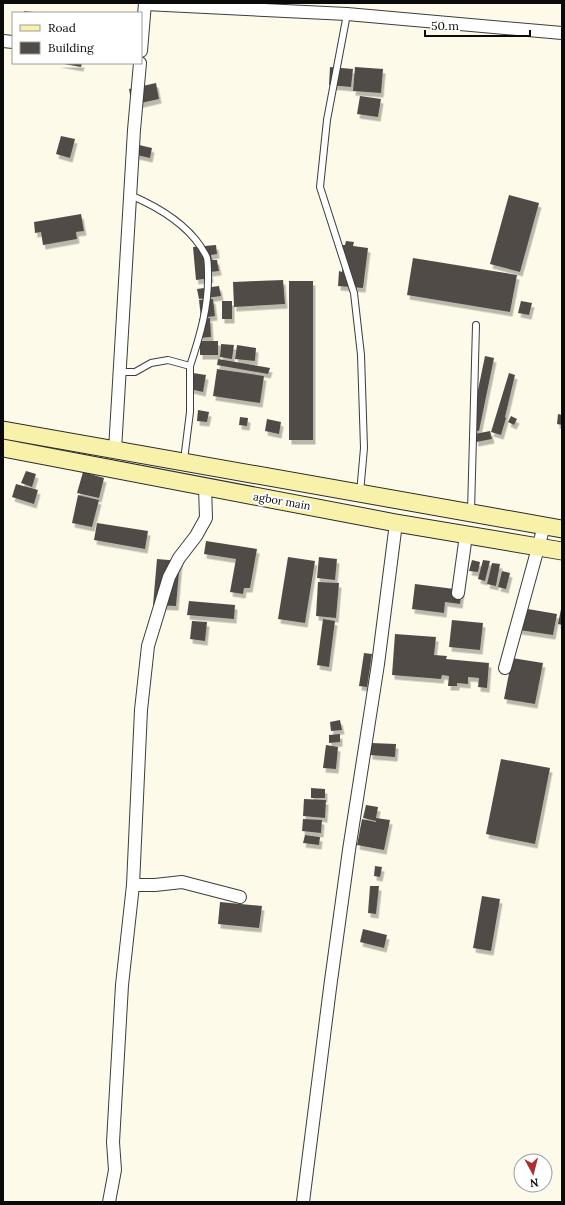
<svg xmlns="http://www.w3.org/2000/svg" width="565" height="1205" font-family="Lora,serif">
<defs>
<filter id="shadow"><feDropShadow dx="2.5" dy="4.5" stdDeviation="0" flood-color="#0004"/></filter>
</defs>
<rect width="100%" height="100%" fill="#fdfae9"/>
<g fill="#514c47" filter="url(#shadow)">
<polygon points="24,11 34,12 34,13 24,13"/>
<polygon points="58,63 82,63 81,67"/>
<polygon points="330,67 353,69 351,87 329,85"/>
<polygon points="355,67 383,69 381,93 353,91"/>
<polygon points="156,83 159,99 132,105 129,89"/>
<polygon points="360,96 381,99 378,117 357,114"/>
<polygon points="61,136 75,139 70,158 56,154"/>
<polygon points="131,140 140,142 139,145 152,148 150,158 128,153"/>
<polygon points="509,195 539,203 520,272 490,264"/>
<polygon points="81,214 84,231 76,232 77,239 43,245 41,232 35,233 34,222"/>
<polygon points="346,241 354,242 353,246 368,248 363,288 338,286 339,271 342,272 343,261 340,260 342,245 345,245"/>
<polygon points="216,245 217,254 211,255 212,260 217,260 219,271 210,272 211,278 196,280 193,247"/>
<polygon points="413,258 517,275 510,312 407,295"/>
<polygon points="283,280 285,304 234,307 233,282"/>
<rect x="289" y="281" width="24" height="159"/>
<polygon points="219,286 221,296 199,299 197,289"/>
<polygon points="213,299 215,316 201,318 199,300"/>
<rect x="222" y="301" width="10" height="18"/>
<polygon points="521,301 532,303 529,315 518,313"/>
<polygon points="210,318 211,337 200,338 199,319"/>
<rect x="200" y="341" width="18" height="14"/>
<polygon points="221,344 234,345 232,359 220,357"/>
<polygon points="237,345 256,348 255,361 235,359"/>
<polygon points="485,356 494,358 479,431 470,429"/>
<polygon points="218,359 270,368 268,374 217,365"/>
<polygon points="217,369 264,376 260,403 213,396"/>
<polygon points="193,373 206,375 203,392 190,389"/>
<polygon points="509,373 515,375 505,417 506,418 501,435 491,432"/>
<polygon points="198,410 209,412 207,422 197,421"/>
<polygon points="558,414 562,415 562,425 557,424"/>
<polygon points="511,416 517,419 514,425 508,422"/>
<polygon points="240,417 248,418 247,426 239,425"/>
<polygon points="267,419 281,422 279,434 265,431"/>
<polygon points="490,431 492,439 476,442 475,434"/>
<polygon points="26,471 36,474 32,487 21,483"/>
<polygon points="83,472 104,478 99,498 77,493"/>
<polygon points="16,484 38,490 34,504 12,497"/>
<polygon points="78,495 99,500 92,527 72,523"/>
<polygon points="97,523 148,531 145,549 94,540"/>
<polygon points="206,541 257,549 250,588 244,588 243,594 230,592 236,559 204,554"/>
<polygon points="288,557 315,561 305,623 278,619"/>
<polygon points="319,557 337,559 335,580 317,578"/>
<polygon points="157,559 180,561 176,606 153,605"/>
<polygon points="472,560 480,562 478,572 469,571"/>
<polygon points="483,560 490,561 485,581 478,579"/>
<polygon points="492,563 500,564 496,586 487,584"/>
<polygon points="502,571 510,573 506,589 498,587"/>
<polygon points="318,582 339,583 336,618 316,616"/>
<polygon points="415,584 462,590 460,604 445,602 444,613 412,609"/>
<polygon points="189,601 235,605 234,619 187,615"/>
<polygon points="522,608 557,614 553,635 519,630"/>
<polygon points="561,609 562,609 562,625 558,624"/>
<polygon points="323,619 335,621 329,667 317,665"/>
<polygon points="452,620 483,623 480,650 449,647"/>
<polygon points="192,621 207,622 205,641 190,639"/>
<polygon points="395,634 436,637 434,655 447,656 446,659 489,663 487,688 478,687 479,678 468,677 468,684 457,683 457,686 448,686 449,676 442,675 441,679 392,675"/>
<polygon points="364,653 372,654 367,687 359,686"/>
<polygon points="512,658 543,663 535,704 504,699"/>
<polygon points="340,720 342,730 331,731 330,722"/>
<polygon points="340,734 340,742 329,743 329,735"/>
<polygon points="371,743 396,744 395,757 370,755"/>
<polygon points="326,745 338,747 336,769 323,768"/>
<polygon points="501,759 550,768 535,844 486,834"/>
<polygon points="311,788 325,789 325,798 311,798"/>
<polygon points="304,799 326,800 325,818 303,816"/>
<polygon points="366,805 378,807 376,818 390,820 384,850 357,845 362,819 376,822 376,821 363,818"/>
<polygon points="303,819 322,820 321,833 302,831"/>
<polygon points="305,835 320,837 319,845 303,843"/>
<polygon points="375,866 382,867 380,877 374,876"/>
<polygon points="370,886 379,886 376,914 368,913"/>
<polygon points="482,896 500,899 491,951 473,948"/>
<polygon points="220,902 262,906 259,928 218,924"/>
<polygon points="363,929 387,935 384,948 360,942"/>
</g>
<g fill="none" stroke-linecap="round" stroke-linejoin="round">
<g stroke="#3d3d3d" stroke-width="8">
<g id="lane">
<polyline points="347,14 327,120 320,187 354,293 361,355 364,448 360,493"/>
<path d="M130 195C156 206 185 223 201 247 203 251 206 254 207 258 208 263 208 268 208 273 209 306 200 336 190 366"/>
<polyline points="120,372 135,372 151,363 168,360 190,366 190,412 184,460"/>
<polyline points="471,512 476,325"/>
</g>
</g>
<g stroke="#3d3d3d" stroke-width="14">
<g id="street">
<polyline points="145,4 347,14 562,33"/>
<polyline points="3,41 13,42"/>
<polyline points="141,51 145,3"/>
<polyline points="115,450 134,130 140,63"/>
<polyline points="458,593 466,535"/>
<polyline points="505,668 544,526"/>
<polyline points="133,885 155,885 182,882 240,897"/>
<polyline points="109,1202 115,1170 113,1142 122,985 133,885 141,710 148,646 169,577 179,558 196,536 206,518 205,487"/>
<polyline points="303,1202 330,988 349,850 378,664 396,523"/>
</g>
</g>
<g stroke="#2c2c2c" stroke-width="19">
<g id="secondary">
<polyline points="3,430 562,529"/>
<polyline points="3,448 396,523 562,551"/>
</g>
</g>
<use href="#lane" stroke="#fff" stroke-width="6"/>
<use href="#street" stroke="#fff" stroke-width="12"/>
<use href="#secondary" stroke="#f8f1a9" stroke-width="17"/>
</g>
<g text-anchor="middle" stroke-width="4" stroke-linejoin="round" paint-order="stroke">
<g font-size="11" fill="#0a0a0a" stroke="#fff">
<text transform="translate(282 501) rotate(10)" y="4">agbor main</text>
</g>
</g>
<rect width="565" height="1205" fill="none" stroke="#0a0a0a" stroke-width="8"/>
<rect x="12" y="12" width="130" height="52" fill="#ffffff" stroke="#9d9d9d"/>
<rect x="20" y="25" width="20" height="6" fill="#f8f1a9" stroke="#9d9d9d"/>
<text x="48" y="32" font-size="12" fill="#0a0a0a">Road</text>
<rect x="20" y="42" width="20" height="12" fill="#514c47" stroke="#9d9d9d"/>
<text x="48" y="52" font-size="12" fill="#0a0a0a">Building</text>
<g transform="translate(533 1173) rotate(173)"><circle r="19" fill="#ffffff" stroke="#9d9d9d"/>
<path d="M0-3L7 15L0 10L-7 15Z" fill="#ac3032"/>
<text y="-6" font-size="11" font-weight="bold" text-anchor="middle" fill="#0a0a0a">N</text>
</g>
<path d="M425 30v6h105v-6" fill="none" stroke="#0a0a0a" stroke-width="2"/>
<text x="431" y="30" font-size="12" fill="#0a0a0a" stroke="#ffffff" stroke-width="3" paint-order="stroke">50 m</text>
</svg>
